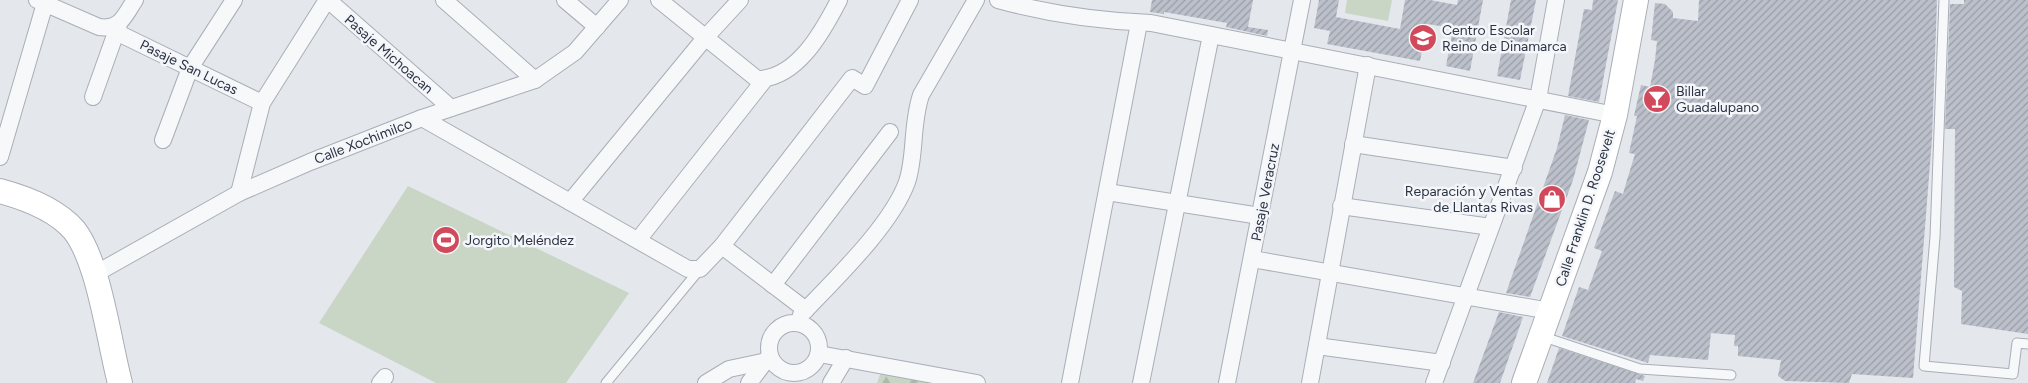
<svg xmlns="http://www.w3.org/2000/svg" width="2028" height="383" font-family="Figtree,sans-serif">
<defs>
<pattern id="forest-firs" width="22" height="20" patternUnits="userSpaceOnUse" patternTransform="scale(1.25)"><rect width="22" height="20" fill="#c9d6c5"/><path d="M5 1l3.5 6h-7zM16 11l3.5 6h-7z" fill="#adb8ab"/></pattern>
<pattern id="building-hatch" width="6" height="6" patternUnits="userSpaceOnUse" patternTransform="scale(1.25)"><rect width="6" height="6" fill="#bbc0ca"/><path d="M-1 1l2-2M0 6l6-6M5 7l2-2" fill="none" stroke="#989da6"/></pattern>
</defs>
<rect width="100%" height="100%" fill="#e4e7ec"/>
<polygon fill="url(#forest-firs)" points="881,372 941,383 877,383"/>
<g fill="#c9d6c5">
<polygon points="1347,0 1392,0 1388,21 1345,13"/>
<polygon points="408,186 629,293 566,383 436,383 319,323"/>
</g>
<g fill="url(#building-hatch)">
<polygon points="1152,0 1253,0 1248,27 1268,30 1267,36 1226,27 1227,23 1164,12 1164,14 1150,12"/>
<polygon points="1319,0 1339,0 1336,17 1400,29 1405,0 1430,0 1457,5 1458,0 1483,0 1470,71 1446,66 1453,28 1427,24 1420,61 1327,44 1330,31 1314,28"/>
<polygon points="1511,0 1536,0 1520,80 1497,76"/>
<polygon points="1593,0 1618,0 1599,102 1568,96 1584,9 1592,10"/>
<polygon points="1699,0 1937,0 1932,139 1913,378 1852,374 1849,383 1785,381 1778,376 1781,360 1738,356 1738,346 1734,346 1735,335 1711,333 1708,360 1650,355 1648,363 1562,336 1579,287 1588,290 1602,251 1594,248 1615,191 1623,194 1627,180 1635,154 1629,153 1637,116 1634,116 1636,107 1641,85 1650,87 1655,60 1657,41 1651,40 1655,3 1665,4 1673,12 1673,18 1698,21"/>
<polygon points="1964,0 2028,0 2028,334 1961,324 1962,291 1954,287 1955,129 1945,129 1950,4 1964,4"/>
<polygon points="1565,115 1589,120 1573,180 1530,297 1506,293 1557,148"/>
<polygon points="1499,312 1523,317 1500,383 1473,383"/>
<polygon points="1559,348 1645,376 1643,381 1636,379 1635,383 1547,383"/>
</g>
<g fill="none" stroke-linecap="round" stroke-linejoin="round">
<g stroke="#a9aeb7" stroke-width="11">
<g id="lane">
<polyline points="1944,0 1935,237 1924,366 2013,374 2017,343 2028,344"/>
<polyline points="1541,336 1640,369 1731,375"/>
<polyline points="606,383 700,269"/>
</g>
</g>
<g stroke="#a9aeb7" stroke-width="18">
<g id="street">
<path d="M37 0 99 27C121 30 124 16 135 0"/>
<polyline points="328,0 451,108"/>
<polyline points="444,0 535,80"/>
<polyline points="565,0 597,27"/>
<path d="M659 0 757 79C797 79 823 31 839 0"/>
<path d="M998 0C1049 14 1099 21 1151 23L1615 115"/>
<polyline points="116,32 262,103"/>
<polyline points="93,97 119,24"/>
<polyline points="422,118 688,269 700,269 722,246 852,78 865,86 910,0"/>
<polyline points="163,140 190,68 234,0"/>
<polyline points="1353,144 1514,168"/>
<polyline points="0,157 46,0"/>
<polyline points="1107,192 1260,216"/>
<polyline points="239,193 262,103 327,0"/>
<polyline points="570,202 705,38 740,0"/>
<polyline points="1341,206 1491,227"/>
<polyline points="638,240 765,79"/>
<polyline points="722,246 806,310"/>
<polyline points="1252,259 1550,311"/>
<polyline points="95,274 239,193 310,162 422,118 535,80 575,52 620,0"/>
<polyline points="773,285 890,132"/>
<path d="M799 323 801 315C834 280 891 226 907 182 916 155 911 125 921 95L976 0"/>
<circle cx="794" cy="348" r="25"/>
<polyline points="1317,346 1442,363"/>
<polyline points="819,354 977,383"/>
<polyline points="380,383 385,377"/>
<polyline points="706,383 729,369 762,362"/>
<polyline points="749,383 767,359"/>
<polyline points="831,383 846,358"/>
<polyline points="1070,383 1139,23"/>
<polyline points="1141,383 1211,35"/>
<polyline points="1227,383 1302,0"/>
<polyline points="1310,383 1368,65"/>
<polyline points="1434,383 1538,99 1556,0"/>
</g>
</g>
<g stroke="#a9aeb7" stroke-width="26">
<g id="secondary">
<path d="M0 191C26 198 56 209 74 230 99 261 109 342 120 383"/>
<polyline points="1524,383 1600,172 1615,115 1636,0"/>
</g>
</g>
<use href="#lane" stroke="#f7f8fa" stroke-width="9"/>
<use href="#street" stroke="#f7f8fa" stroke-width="16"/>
<use href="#secondary" stroke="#fff" stroke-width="24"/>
</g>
<defs>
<g id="school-disc" transform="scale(1.4375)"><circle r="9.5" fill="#d1495b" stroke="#f4f6f9"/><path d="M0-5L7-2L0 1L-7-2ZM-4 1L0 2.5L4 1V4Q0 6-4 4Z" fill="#fff"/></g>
<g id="bar-disc" transform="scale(1.4375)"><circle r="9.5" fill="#d1495b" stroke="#f4f6f9"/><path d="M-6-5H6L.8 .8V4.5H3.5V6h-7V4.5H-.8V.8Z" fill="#fff"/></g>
<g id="shop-disc" transform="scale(1.4375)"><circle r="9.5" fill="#d1495b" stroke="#f4f6f9"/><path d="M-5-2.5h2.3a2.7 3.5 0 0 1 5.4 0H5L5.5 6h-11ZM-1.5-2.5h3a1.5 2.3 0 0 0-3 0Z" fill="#fff"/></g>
<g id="stadium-disc" transform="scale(1.4375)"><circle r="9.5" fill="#d1495b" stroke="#f4f6f9"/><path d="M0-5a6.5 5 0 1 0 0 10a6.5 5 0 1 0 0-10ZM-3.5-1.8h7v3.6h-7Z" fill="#fff"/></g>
</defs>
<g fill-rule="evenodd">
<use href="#school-disc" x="1423" y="38"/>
<use href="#bar-disc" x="1657" y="99"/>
<use href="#shop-disc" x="1552" y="199"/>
<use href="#stadium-disc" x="446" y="240"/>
</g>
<g text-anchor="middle" stroke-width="5" stroke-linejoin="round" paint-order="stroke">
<g font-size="14" fill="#2b3445" stroke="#f4f6f9" text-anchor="start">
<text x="1442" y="35">Centro Escolar<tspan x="1442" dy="16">Reino de Dinamarca</tspan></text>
<text x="1676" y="96">Billar<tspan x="1676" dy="16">Guadalupano</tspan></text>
<text x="1533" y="196" text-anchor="end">Reparación y Ventas<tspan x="1533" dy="16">de Llantas Rivas</tspan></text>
<text x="465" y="245">Jorgito Meléndez</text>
</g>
<g font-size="14" fill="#2b3445" stroke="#f4f6f9">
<text transform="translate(389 54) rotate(41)" y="5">Pasaje Michoacan</text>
<text transform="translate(189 67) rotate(26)" y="5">Pasaje San Lucas</text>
<text transform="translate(363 141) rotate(-21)" y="5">Calle Xochimilco</text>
<text transform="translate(1265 192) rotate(-79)" y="5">Pasaje Veracruz</text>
<text transform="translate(1585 208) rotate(-72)" y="5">Calle Franklin D. Roosevelt</text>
</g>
</g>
</svg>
